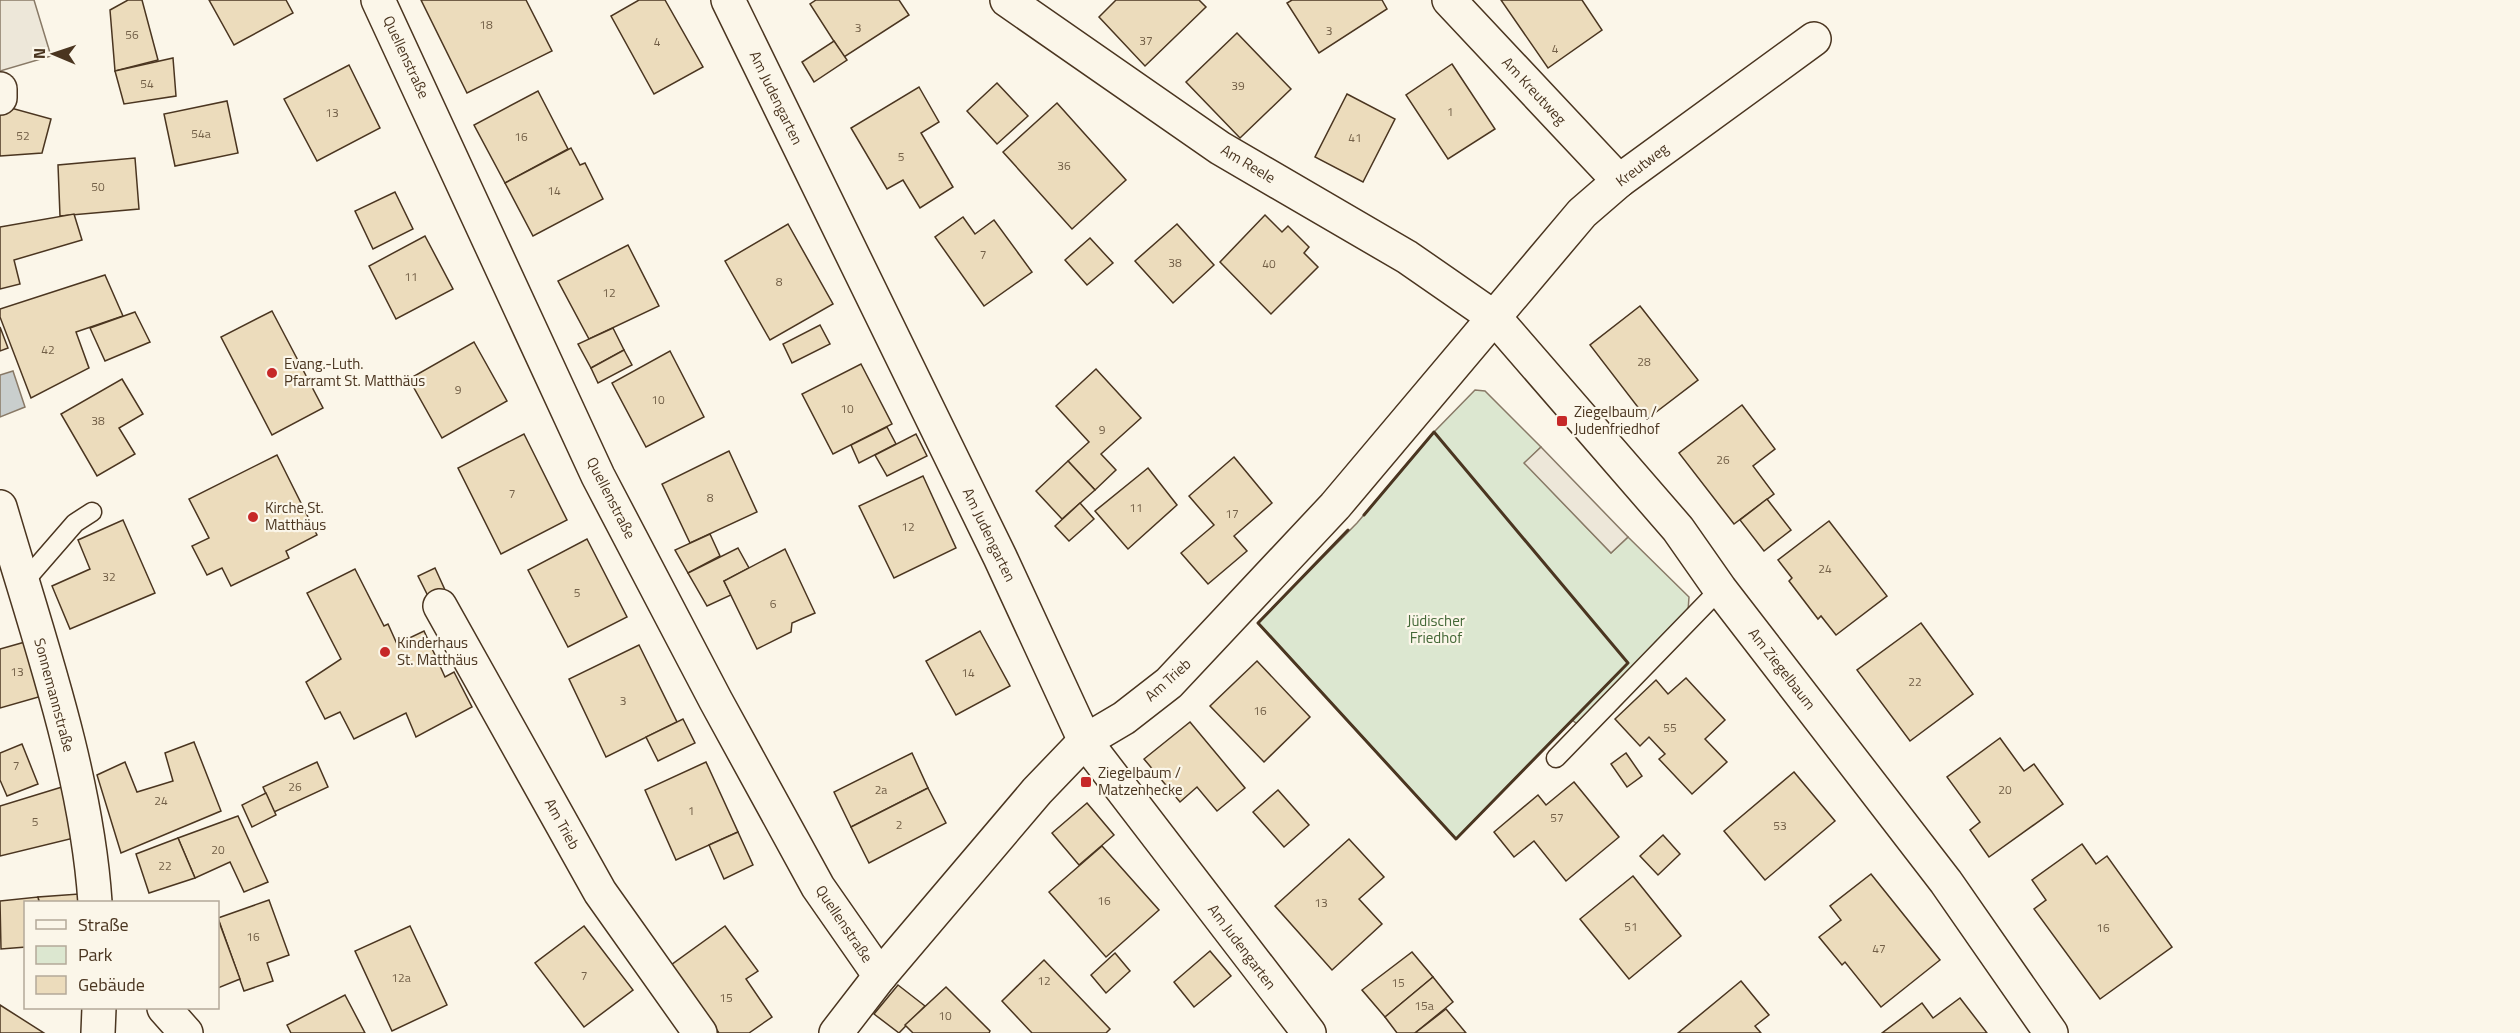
<svg xmlns="http://www.w3.org/2000/svg" width="2520" height="1033" font-family="'Titillium Web',sans-serif">
<rect width="100%" height="100%" fill="#fbf6e9"/>
<polygon fill="#dce7d0" stroke="#887966" stroke-width="1.5" points="1475,390 1485,391 1541,447 1525,463 1611,553 1628,537 1689,597 1688,611 1581,727 1572,720 1456,839 1258,623 1357,523 1434,432"/>
<g fill="#ede7d9" stroke="#887966" stroke-width="1.5">
<polygon points="0,0 34,0 51,56 0,71"/>
<polygon points="1541,447 1628,537 1611,553 1524,463"/>
</g>
<polygon fill="#c9cecd" stroke="#887966" stroke-width="1.5" points="13,371 25,407 0,417 0,375"/>
<g fill="#ecdcbc" stroke="#4a3520" stroke-width="1.5">
<polygon points="128,0 142,0 158,60 115,71 110,10"/>
<polygon points="209,0 286,0 293,13 234,45"/>
<polygon points="421,0 526,0 552,51 467,93"/>
<polygon points="639,0 665,0 703,67 654,94 611,16"/>
<polygon points="816,0 899,0 909,15 844,57 810,4"/>
<polygon points="1116,0 1199,0 1206,7 1145,66 1099,17"/>
<polygon points="1292,0 1382,0 1387,9 1319,53 1287,3"/>
<polygon points="1501,0 1582,0 1602,30 1548,68"/>
<polygon points="1237,33 1291,89 1240,138 1186,82"/>
<polygon points="834,41 847,60 814,82 802,62"/>
<polygon points="173,58 176,96 124,104 115,71"/>
<polygon points="1452,64 1495,129 1448,159 1406,95"/>
<polygon points="349,65 380,128 317,161 284,99"/>
<polygon points="997,83 1028,116 997,144 967,111"/>
<polygon points="919,87 939,122 921,133 953,187 920,208 903,180 887,189 851,128"/>
<polygon points="538,91 568,149 505,183 474,125"/>
<polygon points="1347,94 1395,119 1363,182 1315,157"/>
<polygon points="227,101 238,153 175,166 164,114"/>
<polygon points="1057,103 1126,180 1072,229 1003,152"/>
<polygon points="0,105 51,119 42,153 0,156"/>
<polygon points="571,148 580,165 585,163 603,199 533,236 505,183"/>
<polygon points="135,158 139,209 60,216 58,165"/>
<polygon points="395,192 413,229 373,249 355,211"/>
<polygon points="74,214 82,240 14,260 20,284 0,289 0,227"/>
<polygon points="1265,215 1282,232 1288,226 1309,247 1304,253 1318,267 1271,314 1220,262"/>
<polygon points="963,217 975,234 994,220 1032,272 984,306 935,237"/>
<polygon points="788,224 833,304 770,340 725,261"/>
<polygon points="1177,224 1214,265 1173,303 1135,261"/>
<polygon points="425,236 453,289 396,319 369,266"/>
<polygon points="1090,238 1113,263 1087,285 1065,260"/>
<polygon points="628,245 659,306 589,339 558,281"/>
<polygon points="105,275 123,316 76,332 89,368 31,398 0,317 0,309"/>
<polygon points="1640,306 1698,380 1647,419 1590,345"/>
<polygon points="272,311 323,408 272,435 221,337"/>
<polygon points="135,312 150,342 105,361 90,328"/>
<polygon points="820,325 830,344 792,363 783,344"/>
<polygon points="0,327 8,348 0,351"/>
<polygon points="613,328 624,350 591,368 578,344"/>
<polygon points="474,342 507,401 442,438 409,379"/>
<polygon points="624,350 632,365 598,383 591,368"/>
<polygon points="670,351 704,417 646,447 612,383"/>
<polygon points="861,364 892,424 833,454 802,394"/>
<polygon points="1096,369 1141,418 1101,454 1116,470 1095,490 1068,461 1089,442 1056,406"/>
<polygon points="122,379 143,414 119,428 135,454 97,476 61,414"/>
<polygon points="1742,405 1775,449 1753,466 1774,494 1734,524 1679,453"/>
<polygon points="887,427 896,444 859,463 851,445"/>
<polygon points="524,434 567,520 501,554 458,468"/>
<polygon points="916,434 927,456 887,476 875,455"/>
<polygon points="729,451 757,512 690,543 662,484"/>
<polygon points="277,455 317,535 286,551 289,558 231,586 222,568 207,575 192,546 209,538 189,499"/>
<polygon points="1234,457 1272,503 1234,536 1247,551 1208,584 1181,553 1214,525 1189,496"/>
<polygon points="1068,461 1095,490 1062,519 1036,491"/>
<polygon points="1148,468 1177,505 1128,549 1095,511"/>
<polygon points="923,476 956,548 894,578 859,506"/>
<polygon points="1767,499 1791,530 1764,551 1740,520"/>
<polygon points="1080,503 1094,519 1069,541 1055,526"/>
<polygon points="123,520 155,593 70,629 52,586 90,569 78,540"/>
<polygon points="1829,521 1887,596 1836,635 1821,616 1818,619 1789,581 1792,578 1778,560"/>
<polygon points="710,534 720,556 688,573 675,550"/>
<polygon points="587,539 627,617 568,647 528,570"/>
<polygon points="738,548 749,568 724,581 731,595 707,606 688,573"/>
<polygon points="785,549 815,613 792,623 791,632 757,649 724,581"/>
<polygon points="435,568 445,590 429,598 418,576"/>
<polygon points="355,569 384,626 388,624 397,644 424,631 445,677 454,672 472,707 416,737 406,713 354,739 340,712 325,719 306,682 341,659 307,593"/>
<polygon points="1921,623 1973,694 1910,741 1857,670"/>
<polygon points="980,631 1010,686 956,715 926,661"/>
<polygon points="25,642 42,696 0,708 0,649"/>
<polygon points="639,645 677,722 606,757 569,679"/>
<polygon points="1257,661 1310,717 1264,762 1210,706"/>
<polygon points="1686,678 1725,720 1705,739 1727,762 1692,794 1659,759 1665,754 1649,737 1640,746 1615,719 1656,680 1668,694"/>
<polygon points="683,719 695,743 658,761 646,737"/>
<polygon points="1190,722 1245,788 1217,811 1197,787 1180,802 1144,759"/>
<polygon points="2000,738 2024,771 2034,764 2063,804 1989,857 1970,830 1980,822 1947,777"/>
<polygon points="194,742 221,811 121,853 97,775 125,762 137,792 173,781 165,753"/>
<polygon points="22,744 38,784 7,796 0,780 0,753"/>
<polygon points="912,753 928,788 851,827 834,792"/>
<polygon points="1626,753 1642,776 1627,787 1611,764"/>
<polygon points="317,762 328,787 274,812 263,787"/>
<polygon points="706,762 738,832 676,860 645,790"/>
<polygon points="1794,772 1835,821 1765,880 1724,831"/>
<polygon points="1574,782 1619,837 1566,881 1534,841 1514,857 1494,832 1538,795 1546,805"/>
<polygon points="62,787 74,838 0,856 0,806"/>
<polygon points="928,788 946,823 869,863 851,827"/>
<polygon points="1278,790 1309,825 1284,847 1253,812"/>
<polygon points="266,793 276,815 252,827 242,805"/>
<polygon points="1087,803 1114,835 1079,865 1052,833"/>
<polygon points="238,816 268,882 244,892 230,862 195,878 178,838"/>
<polygon points="738,832 753,865 724,879 709,845"/>
<polygon points="1663,835 1680,854 1658,875 1640,856"/>
<polygon points="178,838 195,878 149,893 136,854"/>
<polygon points="1349,839 1384,877 1359,899 1382,924 1332,970 1275,906"/>
<polygon points="2082,844 2096,864 2107,856 2172,947 2100,999 2034,909 2046,900 2032,880"/>
<polygon points="1102,846 1159,910 1106,957 1049,892"/>
<polygon points="1871,874 1940,960 1881,1007 1845,962 1842,965 1819,937 1841,920 1830,906"/>
<polygon points="1633,876 1681,936 1629,979 1580,919"/>
<polygon points="79,894 80,902 39,902 38,897"/>
<polygon points="38,897 39,902 26,902 26,947 1,949 0,901"/>
<polygon points="269,900 289,955 267,963 273,981 244,991 218,918"/>
<polygon points="218,919 240,979 218,988"/>
<polygon points="410,926 447,1005 392,1031 355,951"/>
<polygon points="584,926 633,990 584,1027 535,963"/>
<polygon points="725,926 758,971 746,979 772,1017 749,1033 719,1033 671,965"/>
<polygon points="1210,951 1231,976 1194,1007 1174,982"/>
<polygon points="1412,952 1433,977 1385,1017 1362,990"/>
<polygon points="1115,953 1130,971 1106,993 1091,975"/>
<polygon points="1044,960 1110,1029 1106,1033 1032,1033 1002,1001"/>
<polygon points="1433,977 1453,1002 1415,1033 1397,1033 1385,1017"/>
<polygon points="1741,981 1769,1015 1755,1026 1761,1033 1678,1033"/>
<polygon points="898,985 925,1006 899,1033 874,1014"/>
<polygon points="946,987 990,1031 989,1033 913,1033 905,1025"/>
<polygon points="345,995 365,1033 291,1033 287,1025"/>
<polygon points="1960,998 1987,1033 1882,1033 1922,1003 1933,1018"/>
<polygon points="0,1005 44,1033 0,1033"/>
<polygon points="1446,1009 1466,1033 1415,1033"/>
</g>
<g fill="none" stroke-linecap="round" stroke-linejoin="round">
<g stroke="#4a3520" stroke-width="21">
<g id="lane">
<polyline points="22,584 75,523 92,512"/>
<polyline points="1556,758 1720,589"/>
</g>
</g>
<g stroke="#4a3520" stroke-width="36">
<g id="street">
<polyline points="378,0 598,476 716,701 818,887 880,976"/>
<polyline points="728,0 1000,557 1085,741 1309,1033"/>
<polyline points="1007,0 1220,148 1407,257 1495,318 1678,529 1720,589 1946,882 2051,1033"/>
<polyline points="1449,0 1619,181"/>
<polyline points="0,89 0,98"/>
<path d="M0 507C37 634 86 770 95 902"/>
<polyline points="440,606 600,892 700,1033"/>
<polyline points="164,1008 186,1033"/>
<polyline points="98,1033 99,1008"/>
<polyline points="836,1033 880,976 1037,791 1085,741 1124,718 1169,683 1335,506 1582,213 1619,181 1814,39"/>
</g>
</g>
<use href="#lane" stroke="#fbf6e9" stroke-width="18"/>
<use href="#street" stroke="#fbf6e9" stroke-width="33"/>
<polyline stroke="#4a3520" stroke-width="3" points="1348,530 1258,623 1456,839 1628,663 1434,432 1364,515"/>
</g>
<g fill="#c62828" stroke="#fbf6e9" stroke-width="2">
<circle cx="272" cy="373" r="6"/>
<rect x="1556" y="415" width="12" height="12" rx="3"/>
<circle cx="253" cy="517" r="6"/>
<circle cx="385" cy="652" r="6"/>
<rect x="1080" y="776" width="12" height="12" rx="3"/>
</g>
<g text-anchor="middle" stroke-width="4.5" stroke-linejoin="round" paint-order="stroke">
<g font-size="12" fill="#725f47">
<text x="486" y="29">18</text>
<text x="858" y="32">3</text>
<text x="1329" y="35">3</text>
<text x="132" y="39">56</text>
<text x="1146" y="45">37</text>
<text x="657" y="46">4</text>
<text x="1555" y="53">4</text>
<text x="147" y="88">54</text>
<text x="1238" y="90">39</text>
<text x="1450" y="116">1</text>
<text x="332" y="117">13</text>
<text x="201" y="138">54a</text>
<text x="23" y="140">52</text>
<text x="521" y="141">16</text>
<text x="1355" y="142">41</text>
<text x="901" y="161">5</text>
<text x="1064" y="170">36</text>
<text x="98" y="191">50</text>
<text x="554" y="195">14</text>
<text x="983" y="259">7</text>
<text x="1175" y="267">38</text>
<text x="1269" y="268">40</text>
<text x="411" y="281">11</text>
<text x="779" y="286">8</text>
<text x="609" y="297">12</text>
<text x="48" y="354">42</text>
<text x="1644" y="366">28</text>
<text x="458" y="394">9</text>
<text x="658" y="404">10</text>
<text x="847" y="413">10</text>
<text x="98" y="425">38</text>
<text x="1102" y="434">9</text>
<text x="1723" y="464">26</text>
<text x="512" y="498">7</text>
<text x="710" y="502">8</text>
<text x="1136" y="512">11</text>
<text x="1232" y="518">17</text>
<text x="908" y="531">12</text>
<text x="1825" y="573">24</text>
<text x="109" y="581">32</text>
<text x="577" y="597">5</text>
<text x="773" y="608">6</text>
<text x="17" y="676">13</text>
<text x="968" y="677">14</text>
<text x="1915" y="686">22</text>
<text x="623" y="705">3</text>
<text x="1260" y="715">16</text>
<text x="1670" y="732">55</text>
<text x="16" y="770">7</text>
<text x="295" y="791">26</text>
<text x="881" y="794">2a</text>
<text x="2005" y="794">20</text>
<text x="161" y="805">24</text>
<text x="691" y="815">1</text>
<text x="1557" y="822">57</text>
<text x="35" y="826">5</text>
<text x="899" y="829">2</text>
<text x="1780" y="830">53</text>
<text x="218" y="854">20</text>
<text x="165" y="870">22</text>
<text x="1104" y="905">16</text>
<text x="1321" y="907">13</text>
<text x="1631" y="931">51</text>
<text x="2103" y="932">16</text>
<text x="253" y="941">16</text>
<text x="1879" y="953">47</text>
<text x="584" y="980">7</text>
<text x="401" y="982">12a</text>
<text x="1044" y="985">12</text>
<text x="1398" y="987">15</text>
<text x="726" y="1002">15</text>
<text x="1424" y="1010">15a</text>
<text x="945" y="1020">10</text>
</g>
<g font-size="15" fill="#4a3520" stroke="#fbf6e9">
<text transform="translate(406 57) rotate(65)" y="5">Quellenstraße</text>
<text transform="translate(1534 91) rotate(47)" y="5">Am Kreutweg</text>
<text transform="translate(776 98) rotate(64)" y="5">Am Judengarten</text>
<text transform="translate(1248 164) rotate(31)" y="5">Am Reele</text>
<text transform="translate(1642 165) rotate(-37)" y="5">Kreutweg</text>
<text transform="translate(611 498) rotate(63)" y="5">Quellenstraße</text>
<text transform="translate(989 535) rotate(64)" y="5">Am Judengarten</text>
<text transform="translate(1782 669) rotate(52)" y="5">Am Ziegelbaum</text>
<text transform="translate(1168 680) rotate(-42)" y="5">Am Trieb</text>
<text transform="translate(54 695) rotate(75)" y="5">Sonnemannstraße</text>
<text transform="translate(562 824) rotate(61)" y="5">Am Trieb</text>
<text transform="translate(844 924) rotate(56)" y="5">Quellenstraße</text>
<text transform="translate(1242 947) rotate(53)" y="5">Am Judengarten</text>
</g>
<g font-size="15" fill="#4a3520" stroke="#fbf6e9" text-anchor="start">
<text x="284" y="369">Evang.-Luth.<tspan x="284" dy="17">Pfarramt St. Matthäus</tspan></text>
<text x="1574" y="417">Ziegelbaum /<tspan x="1574" dy="17">Judenfriedhof</tspan></text>
<text x="265" y="513">Kirche St.<tspan x="265" dy="17">Matthäus</tspan></text>
<text x="397" y="648">Kinderhaus<tspan x="397" dy="17">St. Matthäus</tspan></text>
<text x="1098" y="778">Ziegelbaum /<tspan x="1098" dy="17">Matzenhecke</tspan></text>
</g>
<g font-size="15" fill="#436837" stroke="#fbf6e9">
<text x="1436" y="626">Jüdischer<tspan x="1436" dy="17">Friedhof</tspan></text>
</g>
</g>
<rect x="24" y="901" width="195" height="108" fill="#fbf6e9" stroke="#b4a999" stroke-width="1.5"/>
<rect x="36" y="920" width="30" height="9" fill="#fbf6e9" stroke="#b4a999" stroke-width="1.5"/>
<text x="78" y="931" font-size="18" fill="#4a3520">Straße</text>
<rect x="36" y="946" width="30" height="18" fill="#dce7d0" stroke="#b4a999" stroke-width="1.5"/>
<text x="78" y="961" font-size="18" fill="#4a3520">Park</text>
<rect x="36" y="976" width="30" height="18" fill="#ecdcbc" stroke="#b4a999" stroke-width="1.5"/>
<text x="78" y="991" font-size="18" fill="#4a3520">Gebäude</text>
<g transform="translate(54 54) rotate(272)" stroke="#fbf6e9" stroke-width="4.5" paint-order="stroke">
<path d="M0-4.5L10 22L0 15L-10 22Z" fill="#4a3520"/>
<text y="-9" font-size="16" font-weight="bold" text-anchor="middle" fill="#4a3520">N</text>
</g>
</svg>
